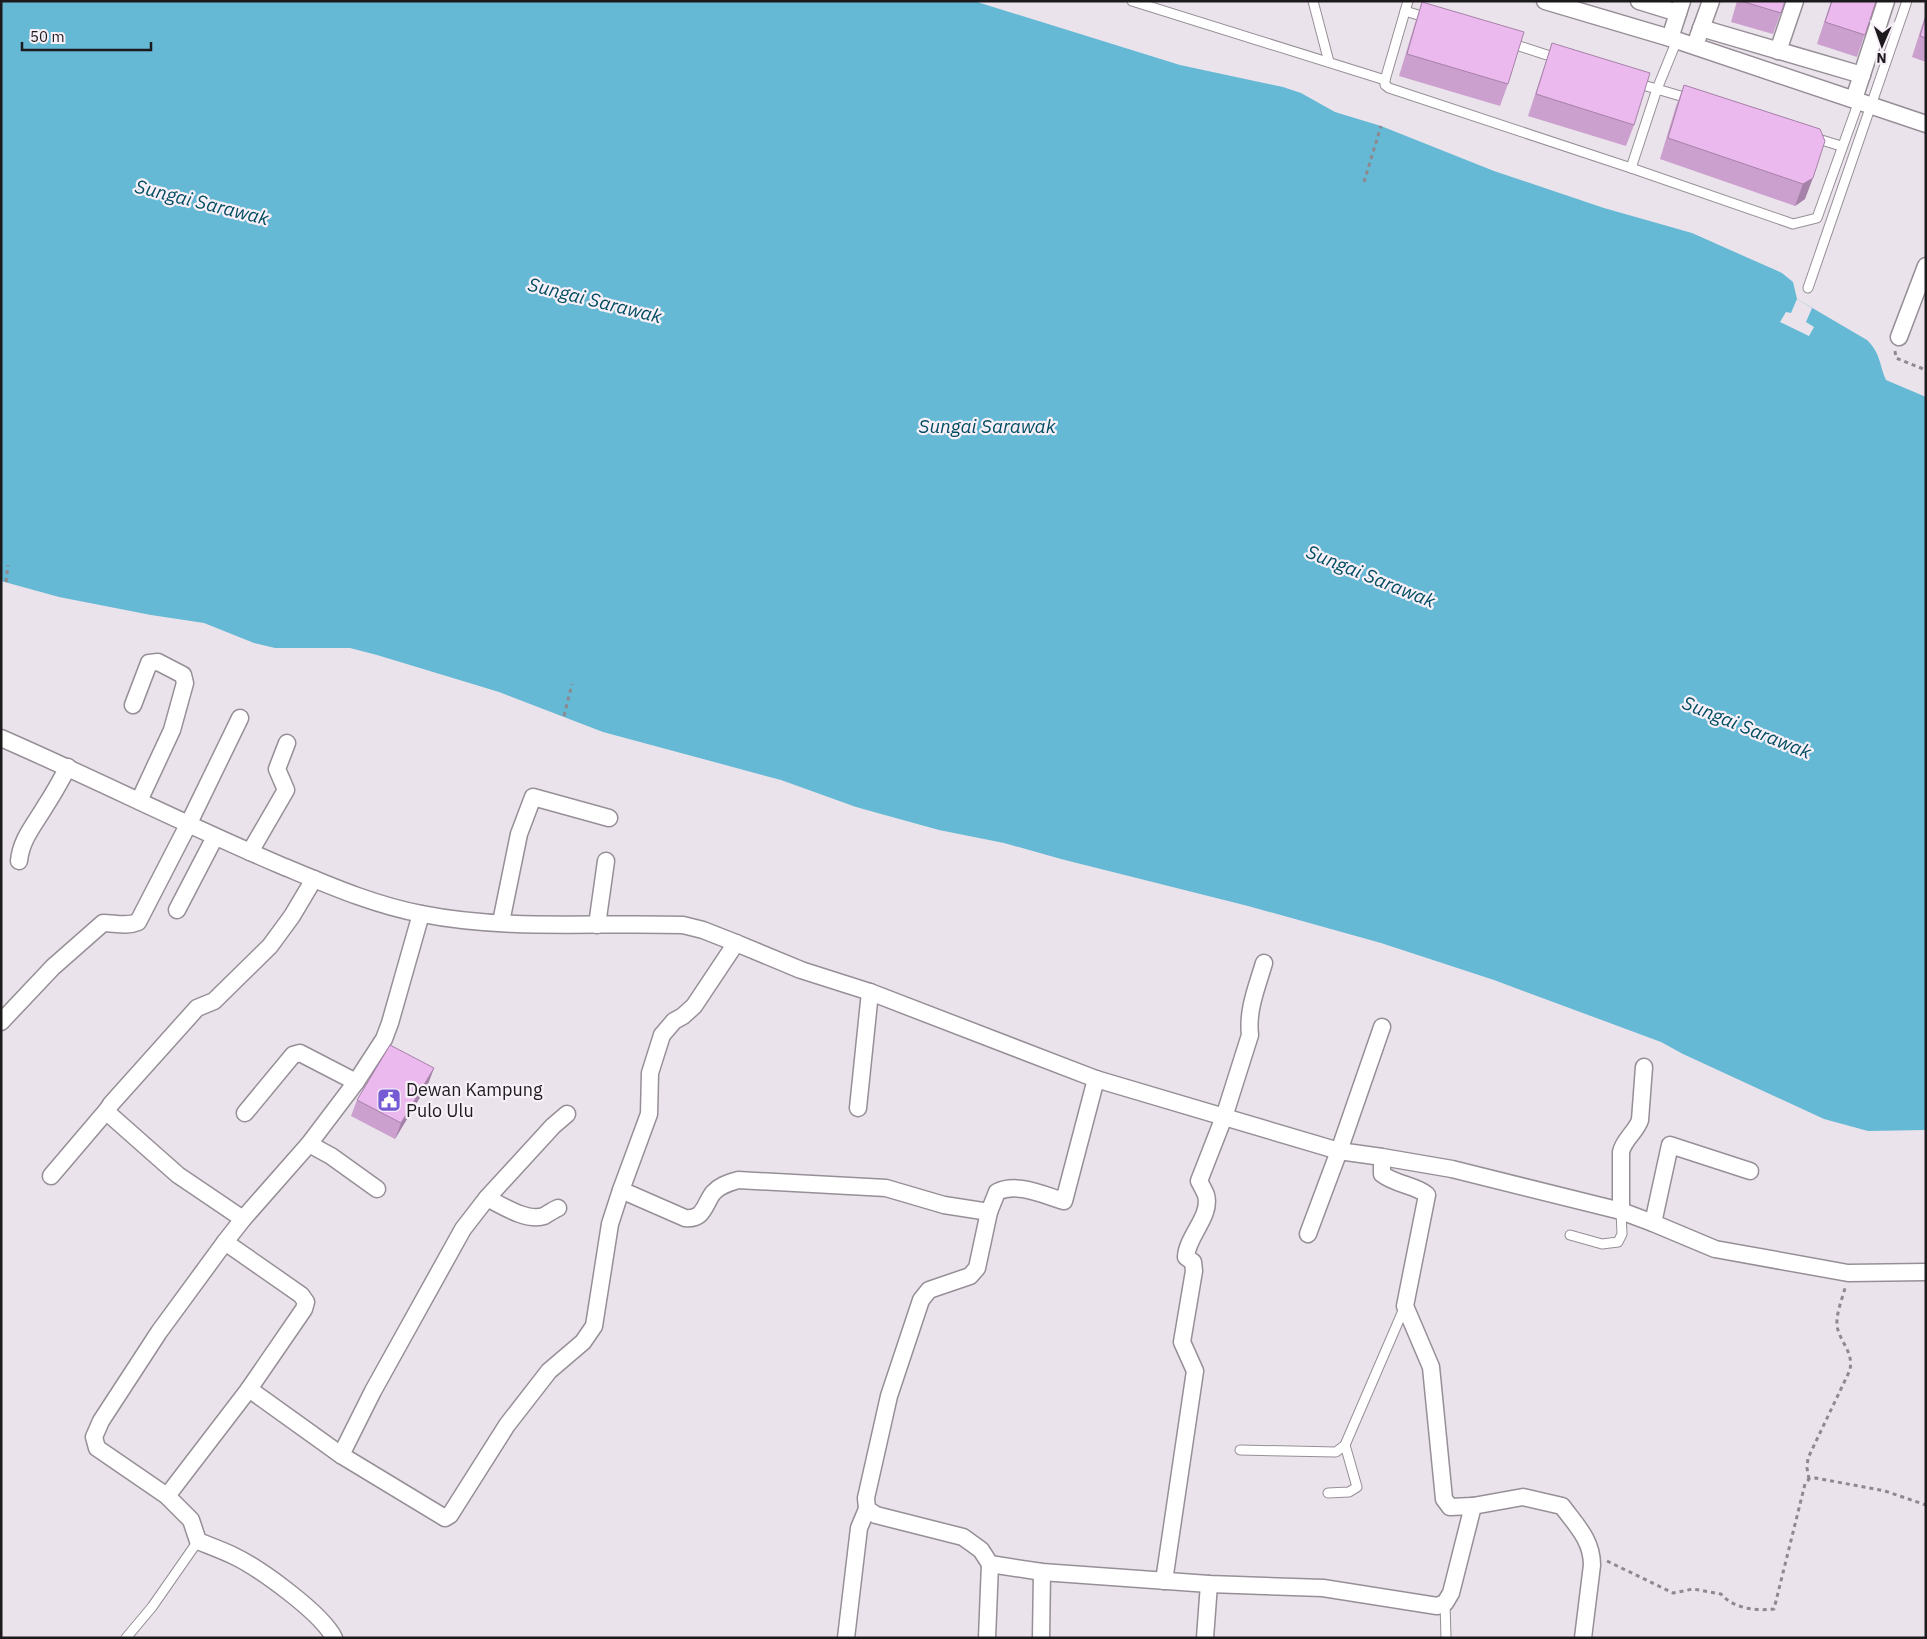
<svg xmlns="http://www.w3.org/2000/svg" width="1927" height="1639" font-family="'IBM Plex Sans',sans-serif">
<rect width="100%" height="100%" fill="#ebe3eb"/>
<path fill="#65b9d5" d="M1 1H974L1180 65 1283 87 1301 93 1335 112 1381 126 1494 171 1604 208 1692 233 1782 273 1793 282 1797 299 1867 340C1881 354 1879 364 1886 380L1926 397V1130L1868 1131 1824 1119 1683 1054 1661 1042 1494 980 1381 943 1248 906 1061 859 1004 843 939 830 856 807 781 780 603 732 499 692 377 655 350 648H275L254 643 204 623 151 615 59 597 1 581Z"/>
<polygon fill="#ebe3eb" points="1797,299 1812,308 1806,322 1814,327 1809,336 1780,322 1786,312 1791,313"/>
<g fill="none" stroke-linecap="round" stroke-linejoin="round">
<g stroke="#978f97" stroke-width="11">
<g id="service">
<polyline points="1132,1 1385,80"/>
<polyline points="1313,1 1329,62"/>
<polyline points="1408,1 1385,80 1385,85 1389,88 1631,168 1793,224 1817,218 1859,101"/>
<polyline points="1405,11 1428,18"/>
<polyline points="1510,43 1559,59"/>
<polyline points="1636,83 1691,99"/>
<polyline points="1815,138 1841,146"/>
<polyline points="1631,168 1657,89 1677,40"/>
<polyline points="1808,288 1907,1"/>
<polyline points="1570,1235 1602,1244 1618,1242 1622,1234 1621,1211"/>
<polyline points="1240,1450 1336,1452 1345,1445 1405,1306"/>
<polyline points="1328,1493 1349,1492 1357,1487 1345,1445"/>
<polyline points="1445,1603 1446,1638"/>
<polyline points="126,1638 152,1607 198,1541"/>
</g>
</g>
<g stroke="#978f97" stroke-width="19">
<g id="minor">
<polyline points="1545,1 1670,38 1926,124"/>
<polyline points="1639,1 1678,13"/>
<polyline points="1701,28 1862,75"/>
<polyline points="1698,37 1711,1"/>
<polyline points="1670,38 1682,1"/>
<polyline points="1778,51 1795,1"/>
<polyline points="1854,99 1886,1"/>
<polyline points="1899,337 1926,266"/>
<polyline points="133,705 149,663 158,662 183,675 185,683 172,730 139,801"/>
<path d="M1 738C95 779 186 825 280 865 326 884 373 905 422 914 508 931 597 922 683 925L703 930 736 943 801 970 870 992 1096 1079 1339 1151 1382 1157 1452 1169 1621 1211 1653 1223 1715 1249 1848 1273 1926 1272"/>
<polyline points="250,852 286,790 277,769 287,743"/>
<path d="M19 861C21 839 35 824 46 805 54 793 61 780 68 767"/>
<polyline points="177,910 215,837"/>
<polyline points="501,922 519,834 533,797 609,818"/>
<polyline points="597,925 606,861"/>
<path d="M736 943 694 1006 683 1016 674 1021 662 1035 650 1073 649 1114 621 1190 685 1218C704 1220 704 1205 713 1193 720 1185 729 1183 738 1180L886 1188 944 1205 989 1212"/>
<path d="M1 1022 53 967 103 923C115 923 126 927 138 922L188 825 240 718"/>
<path d="M1096 1079 1064 1201C1043 1195 1018 1182 997 1192L989 1212 977 1268 970 1276 929 1290 921 1300 889 1396 866 1498 867 1509 876 1515 963 1537 981 1550 990 1564 1042 1572 1209 1584 1323 1588 1437 1606 1445 1603 1451 1593 1473 1506"/>
<polyline points="858,1108 870,992"/>
<polyline points="245,1113 293,1055 300,1053 356,1082"/>
<polyline points="309,1144 331,1156 377,1189"/>
<path d="M1382 1157V1174C1396 1185 1416 1185 1427 1195L1405 1306 1431 1367 1444 1499 1450 1507 1473 1506 1523 1497 1562 1506C1576 1525 1592 1540 1592 1565L1583 1638"/>
<polyline points="51,1176 108,1109"/>
<path d="M487 1198C501 1205 527 1222 544 1216 548 1214 553 1210 558 1208"/>
<path d="M1621 1211V1152C1624 1139 1636 1132 1640 1120L1644 1067"/>
<polyline points="243,1219 178,1175 109,1114 108,1109 111,1104 197,1008 214,1001 270,946 292,916 314,879"/>
<polyline points="1653,1223 1670,1145 1750,1171"/>
<polyline points="1308,1234 1339,1151 1382,1027"/>
<polyline points="225,1242 301,1295 306,1302 304,1309 249,1389 341,1455 445,1518 450,1515 507,1425 549,1371 583,1342 594,1326 610,1224 621,1190"/>
<polyline points="341,1455 373,1391 463,1229 487,1198 553,1126 567,1114"/>
<polyline points="167,1496 249,1389"/>
<path d="M1164 1581 1195 1371 1182 1342 1194 1271 1193 1262 1186 1257C1187 1236 1212 1216 1206 1195 1204 1190 1201 1185 1199 1181L1224 1117 1250 1035C1247 1010 1257 987 1264 963"/>
<path d="M334 1638C322 1613 259 1568 234 1556 222 1550 210 1546 198 1541L191 1520 167 1496 97 1448 94 1437 101 1421 159 1332 225 1242 243 1219 309 1144 356 1082 384 1039 390 1023 421 914"/>
<polyline points="846,1638 859,1528 867,1509"/>
<polyline points="987,1638 990,1564"/>
<polyline points="1041,1638 1042,1572"/>
<polyline points="1205,1638 1209,1584"/>
</g>
</g>
<g stroke="#8e898e" stroke-width="3" stroke-dasharray="4 4" stroke-linecap="butt">
<polyline points="1364,182 1381,126"/>
<polyline points="1895,351 1896,358 1926,370"/>
<polyline points="6,582 8,565"/>
<polyline points="564,716 572,684"/>
<path d="M1809 1479 1807 1468 1808 1458 1850 1370C1853 1352 1843 1346 1838 1330 1834 1318 1842 1300 1845 1288"/>
<path d="M1607 1561 1673 1593 1693 1589 1721 1594C1734 1609 1756 1611 1774 1609L1805 1484 1809 1479 1816 1478 1885 1491 1926 1505"/>
</g>
<use href="#service" stroke="#fff" stroke-width="9"/>
<use href="#minor" stroke="#fff" stroke-width="16"/>
</g>
<g fill="#cb9fce">
<polygon points="1737,1 1785,1 1773,34 1731,22"/>
<polygon points="1831,1 1876,1 1857,57 1817,44"/>
<polygon points="1422,2 1508,84 1500,106 1399,76 1415,23"/>
<polygon points="1926,13 1926,62 1912,57"/>
<polygon points="1552,43 1634,125 1626,146 1528,116 1545,64"/>
<polygon points="1684,85 1820,129 1805,199 1795,206 1660,159 1676,106"/>
<polygon points="434,1068 428,1084 395,1139 351,1116 357,1100"/>
</g>
<g fill="#a582a7">
<polygon points="1813,178 1805,199 1795,206 1803,184"/>
<polygon points="434,1068 428,1084 395,1139 401,1123"/>
</g>
<g fill="#ecb9ef" stroke="#a582a7">
<polygon points="1741,1 1785,1 1781,13"/>
<polygon points="1832,1 1876,1 1865,35 1825,22"/>
<polygon points="1422,2 1524,32 1508,84 1407,54"/>
<polygon points="1926,16 1926,38 1920,36"/>
<polygon points="1552,43 1650,73 1634,125 1536,94"/>
<polygon points="1684,85 1820,129 1825,141 1813,178 1803,184 1668,138"/>
<polygon points="390,1045 434,1068 401,1123 357,1100"/>
</g>
<defs>
<g id="civic-square" transform="scale(1.25)"><rect x="-9" y="-9" width="18" height="18" rx="4" fill="#775bd5" stroke="#f8f0f8"/><path d="M-.6-6.5H3V-4.5H.6V-3L4-1V1h2V6H-6V1h2V-1L-.6-3ZM-1.2 2.5V6h2.4V2.5Z" fill="#fff"/></g>
</defs>
<g fill-rule="evenodd">
<use href="#civic-square" x="389" y="1100"/>
</g>
<g text-anchor="middle" stroke-width="4.5" stroke-linejoin="round" paint-order="stroke">
<g font-size="18" fill="#1c1a1c" stroke="#f8f0f8" text-anchor="start">
<text x="406" y="1096">Dewan Kampung<tspan x="406" dy="21">Pulo Ulu</tspan></text>
</g>
<g font-size="19" font-style="italic" fill="#004d61" stroke="#f8f0f8">
<text transform="translate(202 202) rotate(14)" y="7">Sungai Sarawak</text>
<text transform="translate(595 300) rotate(14)" y="7">Sungai Sarawak</text>
<text x="987" y="433">Sungai Sarawak</text>
<text transform="translate(1371 576) rotate(22)" y="7">Sungai Sarawak</text>
<text transform="translate(1747 727) rotate(22)" y="7">Sungai Sarawak</text>
</g>
</g>
<rect width="1927" height="1639" fill="none" stroke="#1c1a1c" stroke-width="5"/>
<g transform="translate(1882 45) rotate(182)" stroke="#f8f0f8" stroke-width="4" paint-order="stroke">
<path d="M0-4L9 19L0 12L-9 19Z" fill="#1c1a1c"/>
<text y="-8" font-size="14" font-weight="bold" text-anchor="middle" fill="#1c1a1c">N</text>
</g>
<path d="M22 42v8h129v-8" fill="none" stroke="#1c1a1c" stroke-width="2.5"/>
<text x="30" y="42" font-size="15" fill="#1c1a1c" stroke="#f8f0f8" stroke-width="4" paint-order="stroke">50 m</text>
</svg>
